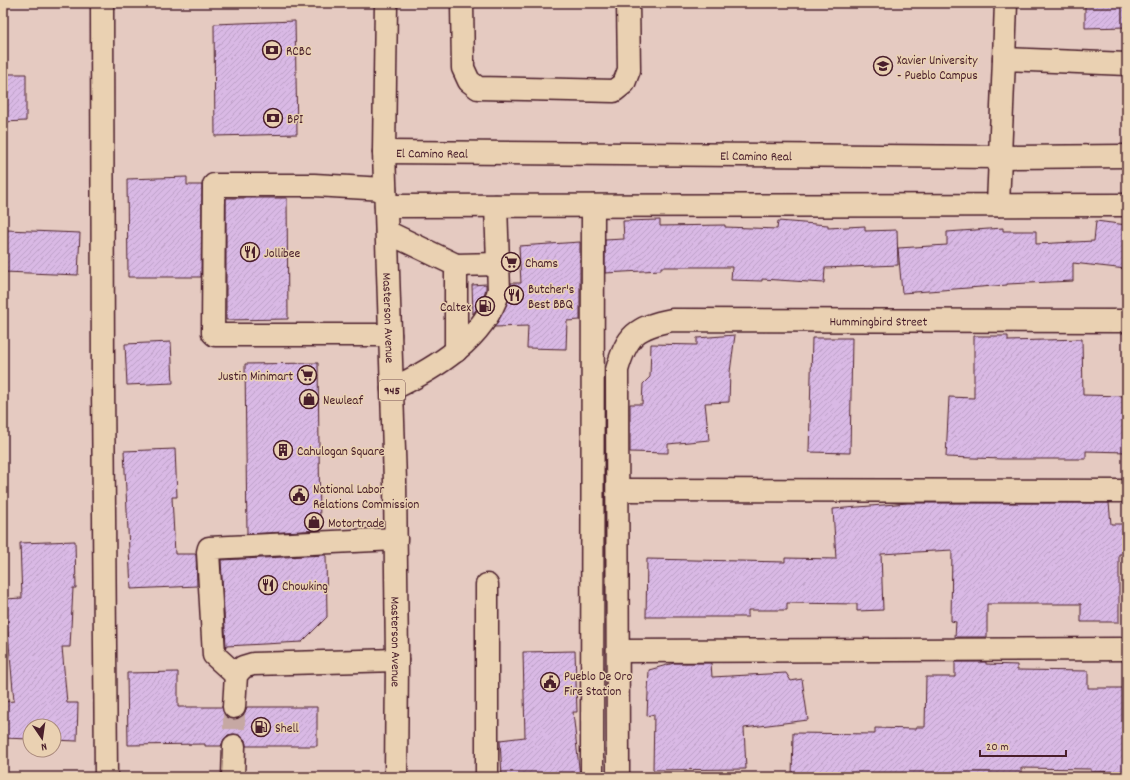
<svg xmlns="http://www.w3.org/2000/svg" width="1130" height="780" font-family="Dekko,sans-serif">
<defs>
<pattern id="building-hatch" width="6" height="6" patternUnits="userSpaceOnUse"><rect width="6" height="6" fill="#d9b9e5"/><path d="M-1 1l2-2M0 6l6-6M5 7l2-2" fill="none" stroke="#bc9fc5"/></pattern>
</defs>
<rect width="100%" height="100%" fill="#e5cac1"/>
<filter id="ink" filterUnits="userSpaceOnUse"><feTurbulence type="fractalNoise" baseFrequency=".025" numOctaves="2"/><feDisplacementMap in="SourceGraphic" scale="8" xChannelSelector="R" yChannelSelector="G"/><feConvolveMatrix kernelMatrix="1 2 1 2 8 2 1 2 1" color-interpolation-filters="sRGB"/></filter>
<g filter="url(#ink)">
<g fill="url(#building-hatch)" stroke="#4a1f2b">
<polygon points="1085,3 1127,3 1127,27 1085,28"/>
<polygon points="295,21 297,134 215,136 214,24"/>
<polygon points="3,74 26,74 26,121 3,122"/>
<polygon points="187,177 187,185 202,185 201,277 128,277 127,179"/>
<polygon points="226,198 287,198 288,319 226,320"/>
<polygon points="660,220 660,226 725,225 725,227 777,229 778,221 828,225 828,228 865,226 865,231 897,230 898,265 825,268 824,283 762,279 762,281 731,280 732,267 661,267 661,270 605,273 605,240 624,239 623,221"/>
<polygon points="1096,221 1127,225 1126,269 1073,263 1073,281 1007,284 1007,285 902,293 898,248 947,245 947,232 1003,228 1003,231 1036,231 1036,244 1094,241"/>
<polygon points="6,230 80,233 78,275 4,272"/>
<polygon points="580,242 580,320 567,321 566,349 527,348 528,326 494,327 511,296 511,283 521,283 519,246"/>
<polygon points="486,284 486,289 481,303 473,314 472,285"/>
<polygon points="735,335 730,372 729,402 705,403 709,440 668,444 668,453 630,452 630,404 642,404 643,384 650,377 651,344 697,345 697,338"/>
<polygon points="974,336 1008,336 1008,341 1082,339 1083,395 1127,396 1127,452 1086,451 1086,459 1002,459 946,457 949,397 974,398"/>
<polygon points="812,338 852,338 850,453 809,452"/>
<polygon points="171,342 173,383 127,385 125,344"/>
<polygon points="318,363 320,530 247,534 245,364"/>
<polygon points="175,449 177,497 172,497 175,554 196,554 197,586 131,589 124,451"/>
<polygon points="908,503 1109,503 1111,524 1127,524 1127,554 1119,554 1119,622 1081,622 1081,604 987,604 987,637 955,637 956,622 951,621 952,550 881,554 883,610 857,611 857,604 787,603 787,610 748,610 748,617 646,617 647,559 785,562 785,558 836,559 833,509"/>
<polygon points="75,541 76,588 73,588 70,647 62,647 67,703 78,703 77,741 54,740 54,726 30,726 30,739 3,738 3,702 14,701 5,599 22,598 20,543"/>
<polygon points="326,555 327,617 302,642 226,646 221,560"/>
<polygon points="575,651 577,712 573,712 580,777 502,777 500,740 525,737 523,652"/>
<polygon points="955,662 986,662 986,664 1017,665 1017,670 1088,671 1088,688 1127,688 1127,771 1091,772 1091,769 1021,768 1021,777 792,777 793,733 875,734 875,728 916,729 916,727 925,727 926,677 955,677"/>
<polygon points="674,663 711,663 712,677 786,673 791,681 802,679 808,720 744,728 746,769 653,770 654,714 647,716 649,670"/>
<polygon points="178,672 178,707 222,707 227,717 234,719 240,718 244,714 247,707 317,707 317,746 246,746 245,740 241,736 234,734 228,735 224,739 221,746 205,746 205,744 128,745 127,673"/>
</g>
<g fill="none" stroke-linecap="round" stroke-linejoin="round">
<polyline stroke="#c6a8a3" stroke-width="22" stroke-dasharray="22 11" stroke-linecap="butt" points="234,707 234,746"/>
<g stroke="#4a1f2b" stroke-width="25">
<g id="minor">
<polyline points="102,3 103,384 106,777"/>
<polyline points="462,3 463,68 469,81 478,88 614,91 624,83 629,70 628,3"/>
<polyline points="1004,59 1006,3"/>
<path id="s1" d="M384 152 1000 157 1127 156"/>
<polyline points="385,189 314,185 214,185 213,333 215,335 390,335"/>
<polyline points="998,205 1004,59 1127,64"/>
<polyline points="386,206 1127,205"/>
<polyline points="387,232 456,265 456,351"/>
<polyline points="456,265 498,264"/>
<path d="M392 389C436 368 483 340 499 291L496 206"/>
<polyline points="618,490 1127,491"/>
<polyline points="618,651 1127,649"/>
<polyline points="236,675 214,655 208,552 209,548 396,539"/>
<polyline points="234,707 236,675 243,667 253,664 397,660"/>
<polyline points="233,777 234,746"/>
<polyline points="487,777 487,585"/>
<polyline points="592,777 593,206"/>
<path id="s2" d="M618 777 617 370C627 335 636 327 672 320L1127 321"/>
</g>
</g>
<g stroke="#4a1f2b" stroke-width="25">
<g id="major">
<path id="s3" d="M386 3 384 152 395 481 397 660 396 777"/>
</g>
</g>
<use href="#minor" stroke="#ead1b2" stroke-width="22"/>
<use href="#major" stroke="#ead1b2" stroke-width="22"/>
</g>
</g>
<defs>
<g id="bank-ring" transform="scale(1)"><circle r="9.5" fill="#ead1b2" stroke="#4a1f2b" stroke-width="1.5"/><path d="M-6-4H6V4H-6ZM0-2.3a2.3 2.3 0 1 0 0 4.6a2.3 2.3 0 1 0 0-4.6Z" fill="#4a1f2b"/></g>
<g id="school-ring" transform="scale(1)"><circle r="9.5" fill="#ead1b2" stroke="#4a1f2b" stroke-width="1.5"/><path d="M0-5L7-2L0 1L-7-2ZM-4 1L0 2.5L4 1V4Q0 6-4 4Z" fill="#4a1f2b"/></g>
<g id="restaurant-ring" transform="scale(1)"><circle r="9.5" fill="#ead1b2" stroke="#4a1f2b" stroke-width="1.5"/><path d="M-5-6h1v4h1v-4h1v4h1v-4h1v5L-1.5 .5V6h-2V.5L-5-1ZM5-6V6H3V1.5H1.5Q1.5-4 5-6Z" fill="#4a1f2b"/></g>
<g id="supermarket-ring" transform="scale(1)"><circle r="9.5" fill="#ead1b2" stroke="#4a1f2b" stroke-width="1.5"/><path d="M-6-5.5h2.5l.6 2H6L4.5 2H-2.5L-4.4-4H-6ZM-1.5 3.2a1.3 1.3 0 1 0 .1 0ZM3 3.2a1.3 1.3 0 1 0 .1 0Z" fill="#4a1f2b"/></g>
<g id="fuel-ring" transform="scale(1)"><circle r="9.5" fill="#ead1b2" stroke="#4a1f2b" stroke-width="1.5"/><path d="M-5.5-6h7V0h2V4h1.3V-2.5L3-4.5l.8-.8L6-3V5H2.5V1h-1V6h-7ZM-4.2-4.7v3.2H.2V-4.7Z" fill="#4a1f2b"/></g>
<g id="shop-ring" transform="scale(1)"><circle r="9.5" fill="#ead1b2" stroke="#4a1f2b" stroke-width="1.5"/><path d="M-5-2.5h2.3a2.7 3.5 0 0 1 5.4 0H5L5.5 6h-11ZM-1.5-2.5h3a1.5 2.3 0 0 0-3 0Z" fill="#4a1f2b"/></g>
<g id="building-ring" transform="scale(1)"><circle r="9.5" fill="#ead1b2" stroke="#4a1f2b" stroke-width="1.5"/><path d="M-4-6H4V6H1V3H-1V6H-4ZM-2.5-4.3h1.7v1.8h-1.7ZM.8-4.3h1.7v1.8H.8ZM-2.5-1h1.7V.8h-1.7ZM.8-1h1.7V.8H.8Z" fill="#4a1f2b"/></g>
<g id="civic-ring" transform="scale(1)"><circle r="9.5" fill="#ead1b2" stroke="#4a1f2b" stroke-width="1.5"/><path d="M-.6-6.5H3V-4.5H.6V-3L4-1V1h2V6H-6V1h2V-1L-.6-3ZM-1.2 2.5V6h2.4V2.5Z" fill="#4a1f2b"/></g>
</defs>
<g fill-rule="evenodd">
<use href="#bank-ring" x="272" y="50"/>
<use href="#school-ring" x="883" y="66"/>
<use href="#bank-ring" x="273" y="118"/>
<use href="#restaurant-ring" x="250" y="252"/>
<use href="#supermarket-ring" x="511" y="262"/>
<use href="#restaurant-ring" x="514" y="295"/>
<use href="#fuel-ring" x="485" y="306"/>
<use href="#supermarket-ring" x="307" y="375"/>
<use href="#shop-ring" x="309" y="399"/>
<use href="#building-ring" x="283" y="450"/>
<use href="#civic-ring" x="299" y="495"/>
<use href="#shop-ring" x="314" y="522"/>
<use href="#restaurant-ring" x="268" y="585"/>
<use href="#civic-ring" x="550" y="682"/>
<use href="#fuel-ring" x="261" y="727"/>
</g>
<g text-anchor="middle" stroke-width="3" stroke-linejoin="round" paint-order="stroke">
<rect fill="#ead1b2" stroke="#7a5454" stroke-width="1" x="379" y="380" width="26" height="20" rx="3"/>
<g font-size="12" font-weight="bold" fill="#4a1f2b">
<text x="392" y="394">945</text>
</g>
<g font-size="13" fill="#4a1f2b" stroke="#ead1b2" text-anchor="start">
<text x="286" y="55">RCBC</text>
<text x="897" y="64">Xavier University<tspan x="897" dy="15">- Pueblo Campus</tspan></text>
<text x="287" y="123">BPI</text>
<text x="264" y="257">Jollibee</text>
<text x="525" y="267">Chams</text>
<text x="528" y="293">Butcher's<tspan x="528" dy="15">Best BBQ</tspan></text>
<text x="471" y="311" text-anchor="end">Caltex</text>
<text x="293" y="380" text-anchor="end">Justin Minimart</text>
<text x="323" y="404">Newleaf</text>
<text x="297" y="455">Cahulogan Square</text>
<text x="313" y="493">National Labor<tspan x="313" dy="15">Relations Commission</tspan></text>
<text x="328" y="527">Motortrade</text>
<text x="282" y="590">Chowking</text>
<text x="564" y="680">Pueblo De Oro<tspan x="564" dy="15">Fire Station</tspan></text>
<text x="275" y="732">Shell</text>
</g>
<g font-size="13" fill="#4a1f2b" stroke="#ead1b2">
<text dy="5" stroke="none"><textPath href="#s1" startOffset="48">El Camino Real</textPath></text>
<text dy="5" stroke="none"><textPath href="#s1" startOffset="372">El Camino Real</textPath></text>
<text dy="5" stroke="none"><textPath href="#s3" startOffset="315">Masterson Avenue</textPath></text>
<text dy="5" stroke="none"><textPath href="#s2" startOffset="694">Hummingbird Street</textPath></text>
<text dy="5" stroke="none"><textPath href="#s3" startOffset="639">Masterson Avenue</textPath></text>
</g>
</g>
<rect width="1130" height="780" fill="none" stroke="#ead1b2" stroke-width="16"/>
<rect x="8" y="8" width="1114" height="764" fill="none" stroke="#4a1f2b" stroke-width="1.5" filter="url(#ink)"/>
<g transform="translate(42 738) rotate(167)"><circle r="19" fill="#ead1b2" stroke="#aa8a7c"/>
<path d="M0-3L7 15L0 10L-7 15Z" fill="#4a1f2b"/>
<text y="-6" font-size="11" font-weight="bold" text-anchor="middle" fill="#4a1f2b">N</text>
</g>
<path d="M980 750v6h86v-6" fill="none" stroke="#4a1f2b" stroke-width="2"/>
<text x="986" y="750" font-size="12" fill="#4a1f2b" stroke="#ead1b2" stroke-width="3" paint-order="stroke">20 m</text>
</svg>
